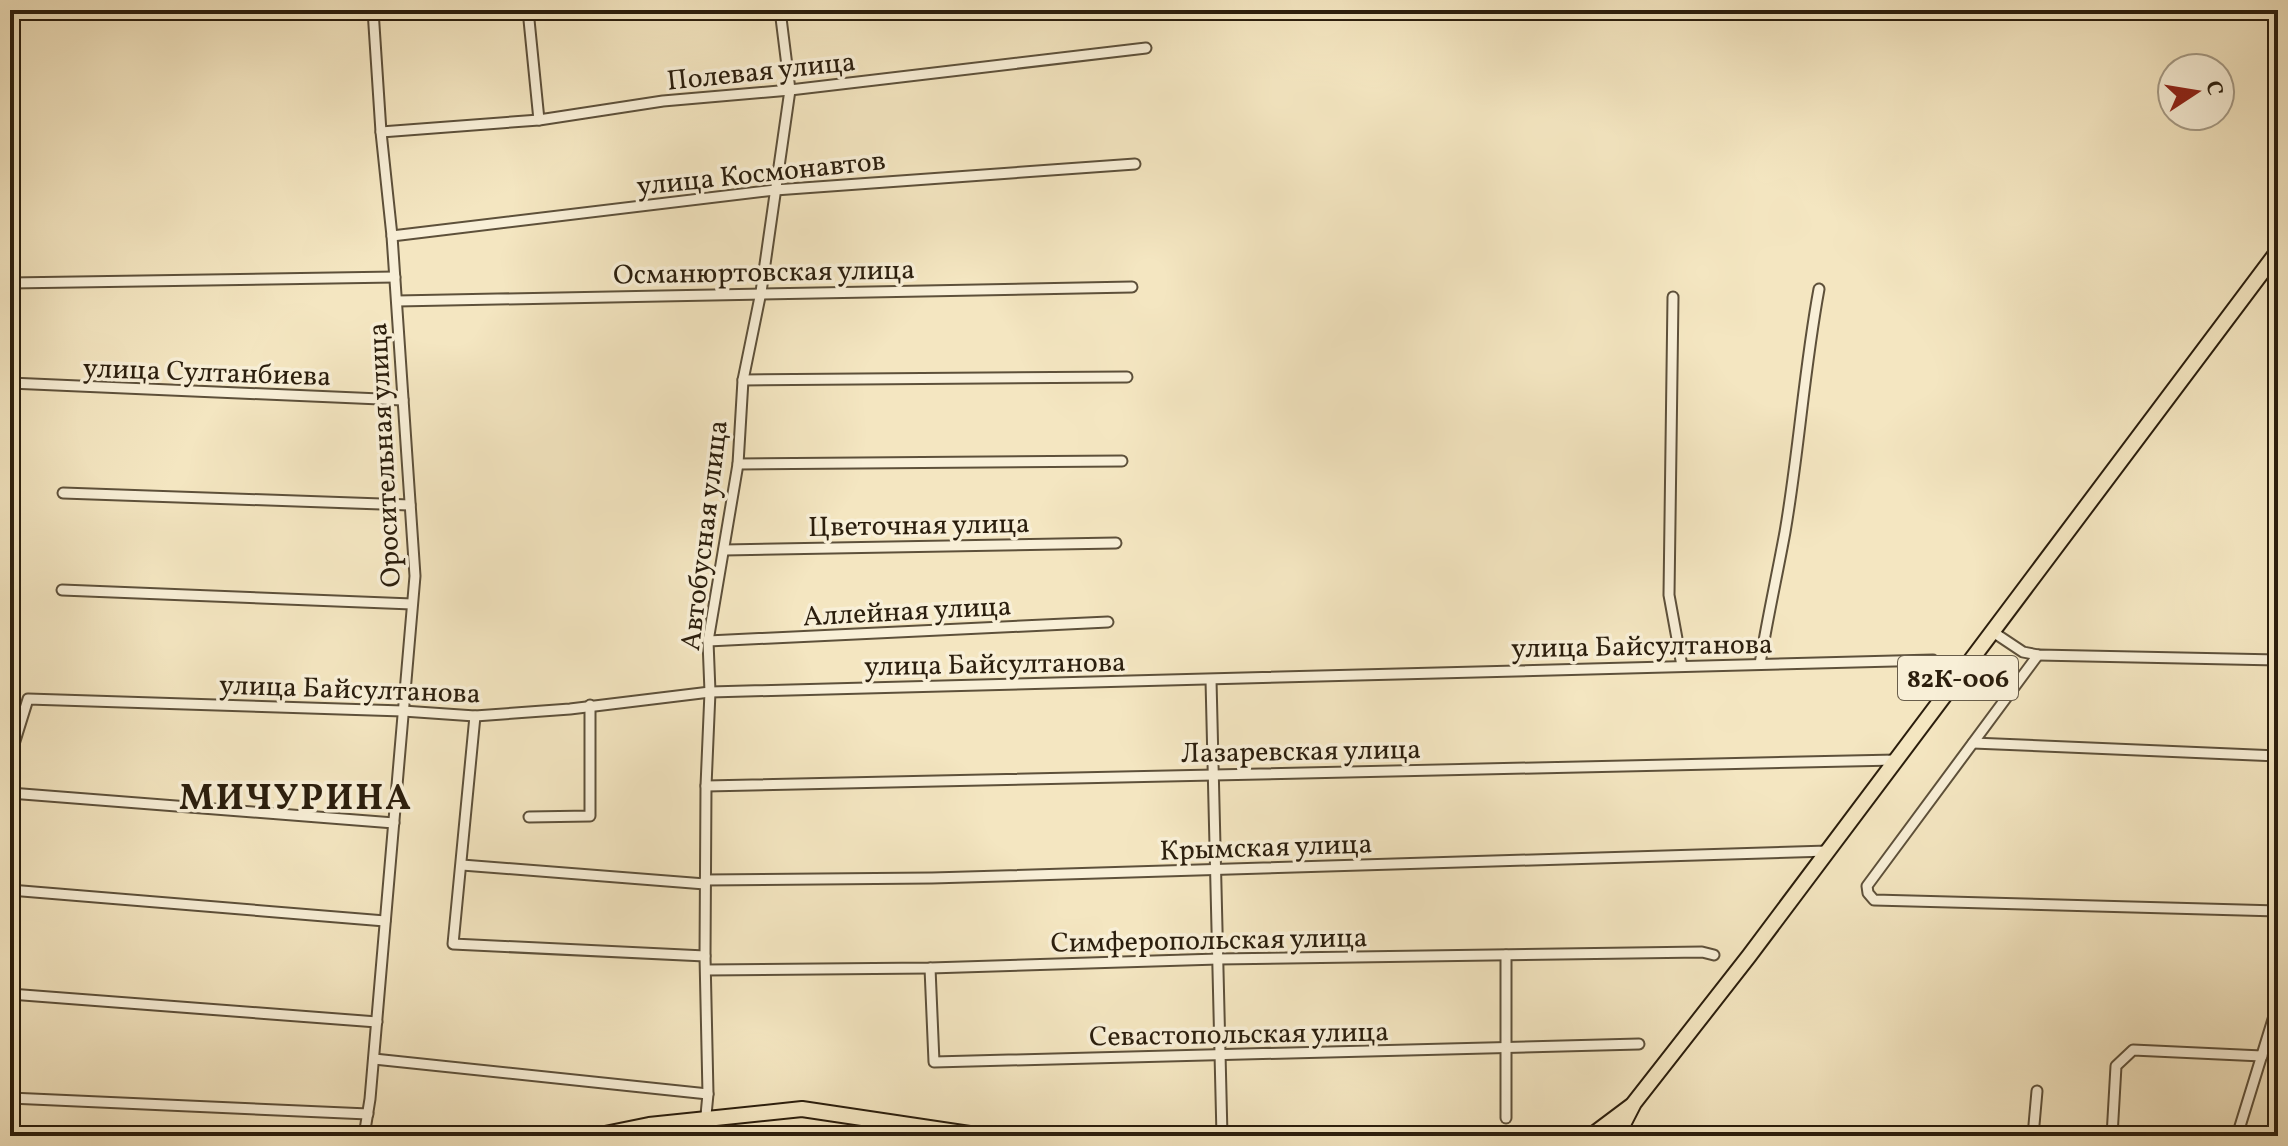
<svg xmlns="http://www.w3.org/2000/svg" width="2288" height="1146" font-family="Vollkorn,serif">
<rect width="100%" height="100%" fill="#f4e6c1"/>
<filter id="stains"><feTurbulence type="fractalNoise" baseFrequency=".0025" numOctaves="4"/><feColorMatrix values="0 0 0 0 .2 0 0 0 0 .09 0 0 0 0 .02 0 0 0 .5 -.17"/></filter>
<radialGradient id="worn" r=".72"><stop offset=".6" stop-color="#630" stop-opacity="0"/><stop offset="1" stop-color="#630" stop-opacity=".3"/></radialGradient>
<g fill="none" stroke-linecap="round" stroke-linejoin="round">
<g stroke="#5d503a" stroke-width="13">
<g id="street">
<polyline points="528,10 539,120"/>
<polyline points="381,132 539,120 663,101 790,90 1146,48"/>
<polyline points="392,236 775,190 1135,164"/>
<polyline points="10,283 395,277"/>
<polyline points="1673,297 1669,595 1682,666"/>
<polyline points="397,301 1132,287"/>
<polyline points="743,380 1127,377"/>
<polyline points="10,383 403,400"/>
<polyline points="738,464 1122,461"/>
<polyline points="63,493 410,505"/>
<polyline points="724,550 1116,543"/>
<polyline points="62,590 412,604"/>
<polyline points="1993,632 2023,652 2038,655 2278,660"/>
<polyline points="708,641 1108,622"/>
<polyline points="2038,655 1867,886 1868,893 1874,900 2278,911"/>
<path d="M1760 664C1767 620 1777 576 1785 532 1799 451 1804 370 1819 289"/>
<polyline points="1211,680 1222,1136"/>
<polyline points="475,716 453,944 705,956"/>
<polyline points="1973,743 2278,756"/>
<polyline points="10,757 28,699 403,711 475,716 570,709 710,692 1933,660 1957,679"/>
<polyline points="706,786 1896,760"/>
<polyline points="10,793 394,823"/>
<polyline points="529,817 590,816 590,705"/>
<polyline points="462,865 705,884"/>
<polyline points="705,880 932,878 1828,851"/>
<polyline points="10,890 385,921"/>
<polyline points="930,968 934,1062 1639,1044"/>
<polyline points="706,970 930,968 1218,959 1702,952 1714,955"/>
<polyline points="10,994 377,1022"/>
<polyline points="374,1059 708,1094"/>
<polyline points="10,1098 368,1114"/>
<polyline points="1506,1118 1506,955"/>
<polyline points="364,1136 370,1099 415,576 392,236 381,132 373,10"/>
<polyline points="704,1136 708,1094 705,956 706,786 710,692 708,641 738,464 743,380 761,292 790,90 780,10"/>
<polyline points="2033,1136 2037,1091"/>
<polyline points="2112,1136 2116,1066 2133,1050 2262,1056"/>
<polyline points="2237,1136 2278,1003"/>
</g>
</g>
<g stroke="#2b1e0d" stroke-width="18">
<g id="primary">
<polyline points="595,1136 649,1125 802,1109 983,1136"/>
<polyline points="1591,1136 1631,1106"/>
<polyline points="1617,1136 1634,1103 1749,956 2278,251"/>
</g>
</g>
<use href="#street" stroke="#f8efd7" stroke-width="9"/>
<use href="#primary" stroke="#f4e6c1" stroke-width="14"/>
</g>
<g text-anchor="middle" stroke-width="7" stroke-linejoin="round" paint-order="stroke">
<rect fill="#f8efd7" stroke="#685d4a" stroke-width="2" x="1898" y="656" width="120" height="44" rx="6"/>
<g font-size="26" font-weight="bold" fill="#2b1e0d">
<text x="1958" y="687">82К-006</text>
</g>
<g font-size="28" fill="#2b1e0d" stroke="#f8efd7">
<text transform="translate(761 70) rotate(-6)" y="10">Полевая улица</text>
<text transform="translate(761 172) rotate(-6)" y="10">улица Космонавтов</text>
<text transform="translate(764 271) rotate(-1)" y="10">Османюртовская улица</text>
<text transform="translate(207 371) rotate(2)" y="10">улица Султанбиева</text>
<text transform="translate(383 455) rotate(-93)" y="10">Оросительная улица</text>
<text transform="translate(919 524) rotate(-1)" y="10">Цветочная улица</text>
<text transform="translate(703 535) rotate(-83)" y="10">Автобусная улица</text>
<text transform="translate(907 610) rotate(-3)" y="10">Аллейная улица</text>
<text transform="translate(1642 645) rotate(-1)" y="10">улица Байсултанова</text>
<text transform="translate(995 663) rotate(-1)" y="10">улица Байсултанова</text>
<text transform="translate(350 688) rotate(2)" y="10">улица Байсултанова</text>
<text transform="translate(1301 750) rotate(-1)" y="10">Лазаревская улица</text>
<text transform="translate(1266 846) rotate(-2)" y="10">Крымская улица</text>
<text transform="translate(1209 939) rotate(-1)" y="10">Симферопольская улица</text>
<text transform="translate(1239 1033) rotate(-1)" y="10">Севастопольская улица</text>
</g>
<g font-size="36" font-weight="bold" letter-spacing="2" fill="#2b1e0d" stroke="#f8efd7">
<text x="296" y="809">МИЧУРИНА</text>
</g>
</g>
<rect width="2288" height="1146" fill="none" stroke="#f4e6c1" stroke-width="40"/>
<rect x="12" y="12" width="2264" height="1122" fill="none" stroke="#2b1e0d" stroke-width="4"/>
<rect x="20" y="20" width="2248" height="1106" fill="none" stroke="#2b1e0d" stroke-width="2"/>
<g transform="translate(2196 92) rotate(78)"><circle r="38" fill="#f8efd7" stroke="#a69b86" stroke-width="2"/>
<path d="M0-6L14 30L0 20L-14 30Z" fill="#8f2418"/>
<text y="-12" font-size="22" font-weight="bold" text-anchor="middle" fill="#2b1e0d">С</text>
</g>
<rect width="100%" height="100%" filter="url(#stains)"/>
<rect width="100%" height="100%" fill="url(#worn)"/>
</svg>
